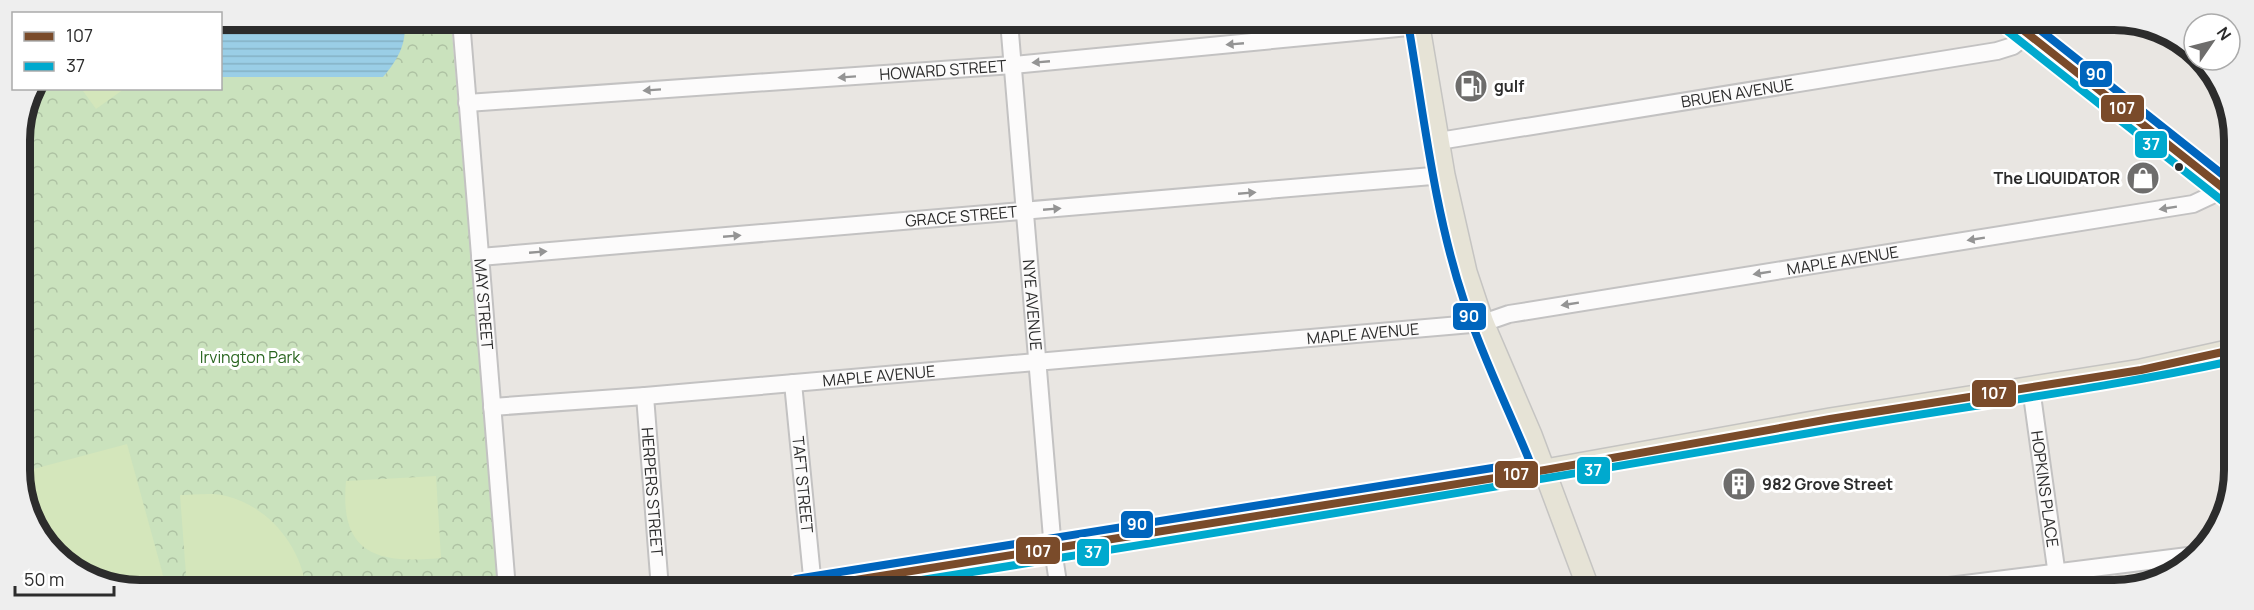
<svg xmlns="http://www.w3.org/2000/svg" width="2254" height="610" font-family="Manrope,sans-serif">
<defs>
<pattern id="park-crowns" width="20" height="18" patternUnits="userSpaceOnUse" patternTransform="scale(1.5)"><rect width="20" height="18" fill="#cae2bd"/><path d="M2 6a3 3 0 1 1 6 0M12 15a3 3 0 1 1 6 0" fill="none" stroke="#aec2a3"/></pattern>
<pattern id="water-rules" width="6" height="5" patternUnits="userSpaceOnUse" patternTransform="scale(1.5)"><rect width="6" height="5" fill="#9acee6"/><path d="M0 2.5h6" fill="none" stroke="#85b1c5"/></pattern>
</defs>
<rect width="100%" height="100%" fill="#e9e6e2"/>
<polygon fill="url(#park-crowns)" points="221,20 451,20 499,589 116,588 55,555 22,494 20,132 29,94 32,89 220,88"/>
<g fill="#d4e6bb">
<polygon points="87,89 87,88 124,89 96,109 83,91"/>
<polygon points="127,444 166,586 160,588 116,588 55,555 22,494 22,472"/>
<path d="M436 476 441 558C378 564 339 555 346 481Z"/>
<path d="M180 495C194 495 212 492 226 496 268 506 301 546 306 588H187Z"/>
</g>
<path fill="url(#water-rules)" d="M221 20H405C406 45 399 58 383 77H221Z"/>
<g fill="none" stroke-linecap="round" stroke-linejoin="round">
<g stroke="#c3c2c2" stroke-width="20">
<g id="minor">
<path id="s1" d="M461 20 507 589"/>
<path id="s2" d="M1009 21 1053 550 1059 589"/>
<path id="s3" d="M467 103 1013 65 1419 26"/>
<path id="s4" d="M1439 141 1997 51 2013 46 2028 34"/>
<path id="s5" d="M480 257 1444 175"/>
<path id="s6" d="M793 383 813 587"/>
<path id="s7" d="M2031 388 2059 590"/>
<path id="s8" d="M645 396 660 589"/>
<path id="s9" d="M492 407 645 396 1483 323 1509 314 2193 204 2210 196 2232 170"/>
<polyline points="1917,590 2196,555"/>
</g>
</g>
<g stroke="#c5c4c2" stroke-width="24">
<g id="major">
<polyline points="1418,21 1444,175 1466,272 1483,323 1531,435 1589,590"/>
<polyline points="2013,22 2232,195"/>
<polyline points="798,589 1545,470 1830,419 2141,370 2232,350"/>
</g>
</g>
<use href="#minor" stroke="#fcfbfb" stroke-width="16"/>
<use href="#major" stroke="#e6e3d6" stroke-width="21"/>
<g stroke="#fff" stroke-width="12">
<g id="bus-1">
<polyline points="2013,22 2232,195"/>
<polyline points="799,589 1545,470 1830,419 2141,370 2232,350"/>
</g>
</g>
<g stroke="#fff" stroke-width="12">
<g id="bus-2">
<polyline points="2006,30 2225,203"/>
<path d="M865 589C1186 538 1507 486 1827 430 1962 406 2098 390 2232 361"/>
</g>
</g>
<g stroke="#fff" stroke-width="12">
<g id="bus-3">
<polyline points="2030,22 2232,182"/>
<path d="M796 579 1530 462C1508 408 1482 356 1464 301 1434 211 1424 116 1408 23"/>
</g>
</g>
<use href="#bus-1" stroke="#7a4b2a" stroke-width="8"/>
<use href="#bus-2" stroke="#00a9ce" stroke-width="8"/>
<use href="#bus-3" stroke="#0065bd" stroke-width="8"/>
</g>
<defs><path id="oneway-solid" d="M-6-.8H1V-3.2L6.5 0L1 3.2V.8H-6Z" transform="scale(1.5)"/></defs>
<g fill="#949494">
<use href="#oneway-solid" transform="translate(1235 44) rotate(175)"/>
<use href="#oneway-solid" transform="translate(1041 62) rotate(175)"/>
<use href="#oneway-solid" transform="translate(847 77) rotate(176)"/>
<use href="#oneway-solid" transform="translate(652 90) rotate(176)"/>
<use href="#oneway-solid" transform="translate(1247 193) rotate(-5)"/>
<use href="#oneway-solid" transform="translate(2168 208) rotate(171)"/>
<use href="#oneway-solid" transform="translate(1052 209) rotate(-5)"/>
<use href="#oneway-solid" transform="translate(732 236) rotate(-5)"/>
<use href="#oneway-solid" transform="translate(1976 239) rotate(171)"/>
<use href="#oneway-solid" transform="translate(538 252) rotate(-5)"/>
<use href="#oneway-solid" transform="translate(1762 273) rotate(171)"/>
<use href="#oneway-solid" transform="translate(1570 304) rotate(171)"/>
</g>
<defs>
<g id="fuel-disc" transform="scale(1.725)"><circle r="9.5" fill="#6e6d6c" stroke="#fff"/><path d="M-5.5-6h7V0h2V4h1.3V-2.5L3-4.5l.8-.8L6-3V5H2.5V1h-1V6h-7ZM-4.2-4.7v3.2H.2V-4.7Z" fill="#fff"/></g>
<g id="shop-disc" transform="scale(1.725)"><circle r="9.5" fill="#6e6d6c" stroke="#fff"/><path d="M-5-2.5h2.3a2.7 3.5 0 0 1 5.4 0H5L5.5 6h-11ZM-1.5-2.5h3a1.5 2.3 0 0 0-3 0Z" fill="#fff"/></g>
<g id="building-disc" transform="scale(1.725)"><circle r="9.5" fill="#6e6d6c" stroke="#fff"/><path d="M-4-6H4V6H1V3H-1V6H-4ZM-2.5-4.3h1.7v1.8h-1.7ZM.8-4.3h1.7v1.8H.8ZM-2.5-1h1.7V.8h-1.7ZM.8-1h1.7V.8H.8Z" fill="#fff"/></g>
</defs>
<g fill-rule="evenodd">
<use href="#fuel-disc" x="1471" y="86"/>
<use href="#shop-disc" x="2143" y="178"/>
<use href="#building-disc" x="1739" y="484"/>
</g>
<circle fill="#2c2c2c" stroke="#fff" stroke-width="2" cx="2179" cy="167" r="5"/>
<g text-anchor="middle" stroke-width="6" stroke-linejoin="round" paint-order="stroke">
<g font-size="16" fill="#2c2c2c" stroke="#fff">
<text dy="6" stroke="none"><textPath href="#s3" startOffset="477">HOWARD STREET</textPath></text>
<text dy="6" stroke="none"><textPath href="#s4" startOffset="302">BRUEN AVENUE</textPath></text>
<text dy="6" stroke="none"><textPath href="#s5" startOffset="483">GRACE STREET</textPath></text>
<text dy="6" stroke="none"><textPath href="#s9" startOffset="1360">MAPLE AVENUE</textPath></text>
<text dy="6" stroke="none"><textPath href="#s1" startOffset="285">MAY STREET</textPath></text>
<text dy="6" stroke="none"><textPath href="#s2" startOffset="285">NYE AVENUE</textPath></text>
<text dy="6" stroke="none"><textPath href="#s9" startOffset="874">MAPLE AVENUE</textPath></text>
<text dy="6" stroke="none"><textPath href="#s9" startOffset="388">MAPLE AVENUE</textPath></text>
<text dy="6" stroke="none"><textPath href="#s6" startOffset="102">TAFT STREET</textPath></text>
<text dy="6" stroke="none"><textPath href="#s7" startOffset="102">HOPKINS PLACE</textPath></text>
<text dy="6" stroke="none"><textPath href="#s8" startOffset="96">HERPERS STREET</textPath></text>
</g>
<g font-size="16" font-weight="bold" fill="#2c2c2c" stroke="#fff" text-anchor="start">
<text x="1494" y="92">gulf</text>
<text x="2120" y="184" text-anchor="end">The LIQUIDATOR</text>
<text x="1762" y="490">982 Grove Street</text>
</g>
<g font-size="16" fill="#29651f" stroke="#fff">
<text x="250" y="363">Irvington Park</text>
</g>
</g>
<path d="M0 0H2254V610H0ZM140 30H2114A110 110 0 0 1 2224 140V470A110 110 0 0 1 2114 580H140A110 110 0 0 1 30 470V140A110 110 0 0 1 140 30Z" fill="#eee" fill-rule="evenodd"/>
<path fill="none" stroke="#2c2c2c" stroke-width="8" d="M140 30H2114A110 110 0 0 1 2224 140V470A110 110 0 0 1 2114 580H140A110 110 0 0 1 30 470V140A110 110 0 0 1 140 30Z"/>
<g stroke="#fff" stroke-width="2">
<rect x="2079" y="60" width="34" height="28" rx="6" fill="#0065bd"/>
<rect x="2100" y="94" width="45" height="29" rx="6" fill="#7a4b2a"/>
<rect x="2134" y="130" width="34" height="29" rx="6" fill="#00a9ce"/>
<rect x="1452" y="302" width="35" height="29" rx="6" fill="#0065bd"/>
<rect x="1971" y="379" width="46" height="29" rx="6" fill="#7a4b2a"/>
<rect x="1576" y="456" width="35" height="29" rx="6" fill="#00a9ce"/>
<rect x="1494" y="460" width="45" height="29" rx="6" fill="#7a4b2a"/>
<rect x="1120" y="510" width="34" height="29" rx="6" fill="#0065bd"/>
<rect x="1015" y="536" width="46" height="29" rx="6" fill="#7a4b2a"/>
<rect x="1076" y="538" width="34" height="29" rx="6" fill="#00a9ce"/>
</g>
<g font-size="16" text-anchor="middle" font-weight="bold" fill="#fff">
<text x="2096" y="80">90</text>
<text x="2122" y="114">107</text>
<text x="2151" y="150">37</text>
<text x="1469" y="322">90</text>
<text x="1994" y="399">107</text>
<text x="1593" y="476">37</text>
<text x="1516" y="480">107</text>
<text x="1137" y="530">90</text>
<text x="1038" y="557">107</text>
<text x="1093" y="558">37</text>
</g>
<rect x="12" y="12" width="210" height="78" fill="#ffffff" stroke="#ababab" stroke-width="1.5"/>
<rect x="24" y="32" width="30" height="9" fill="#7a4b2a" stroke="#ababab" stroke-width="1.5"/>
<text x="66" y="42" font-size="18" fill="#2c2c2c">107</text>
<rect x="24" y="62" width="30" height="9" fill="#00a9ce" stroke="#ababab" stroke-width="1.5"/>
<text x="66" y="72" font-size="18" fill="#2c2c2c">37</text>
<g transform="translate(2212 42) rotate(55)"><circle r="28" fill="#ffffff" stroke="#ababab" stroke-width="1.5"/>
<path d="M0-4.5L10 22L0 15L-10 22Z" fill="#6e6d6c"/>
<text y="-9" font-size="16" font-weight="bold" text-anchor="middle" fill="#2c2c2c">N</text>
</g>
<path d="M15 586v9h99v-9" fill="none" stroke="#2c2c2c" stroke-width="3"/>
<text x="24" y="586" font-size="18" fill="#2c2c2c" stroke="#ffffff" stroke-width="4.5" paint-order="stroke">50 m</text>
</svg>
